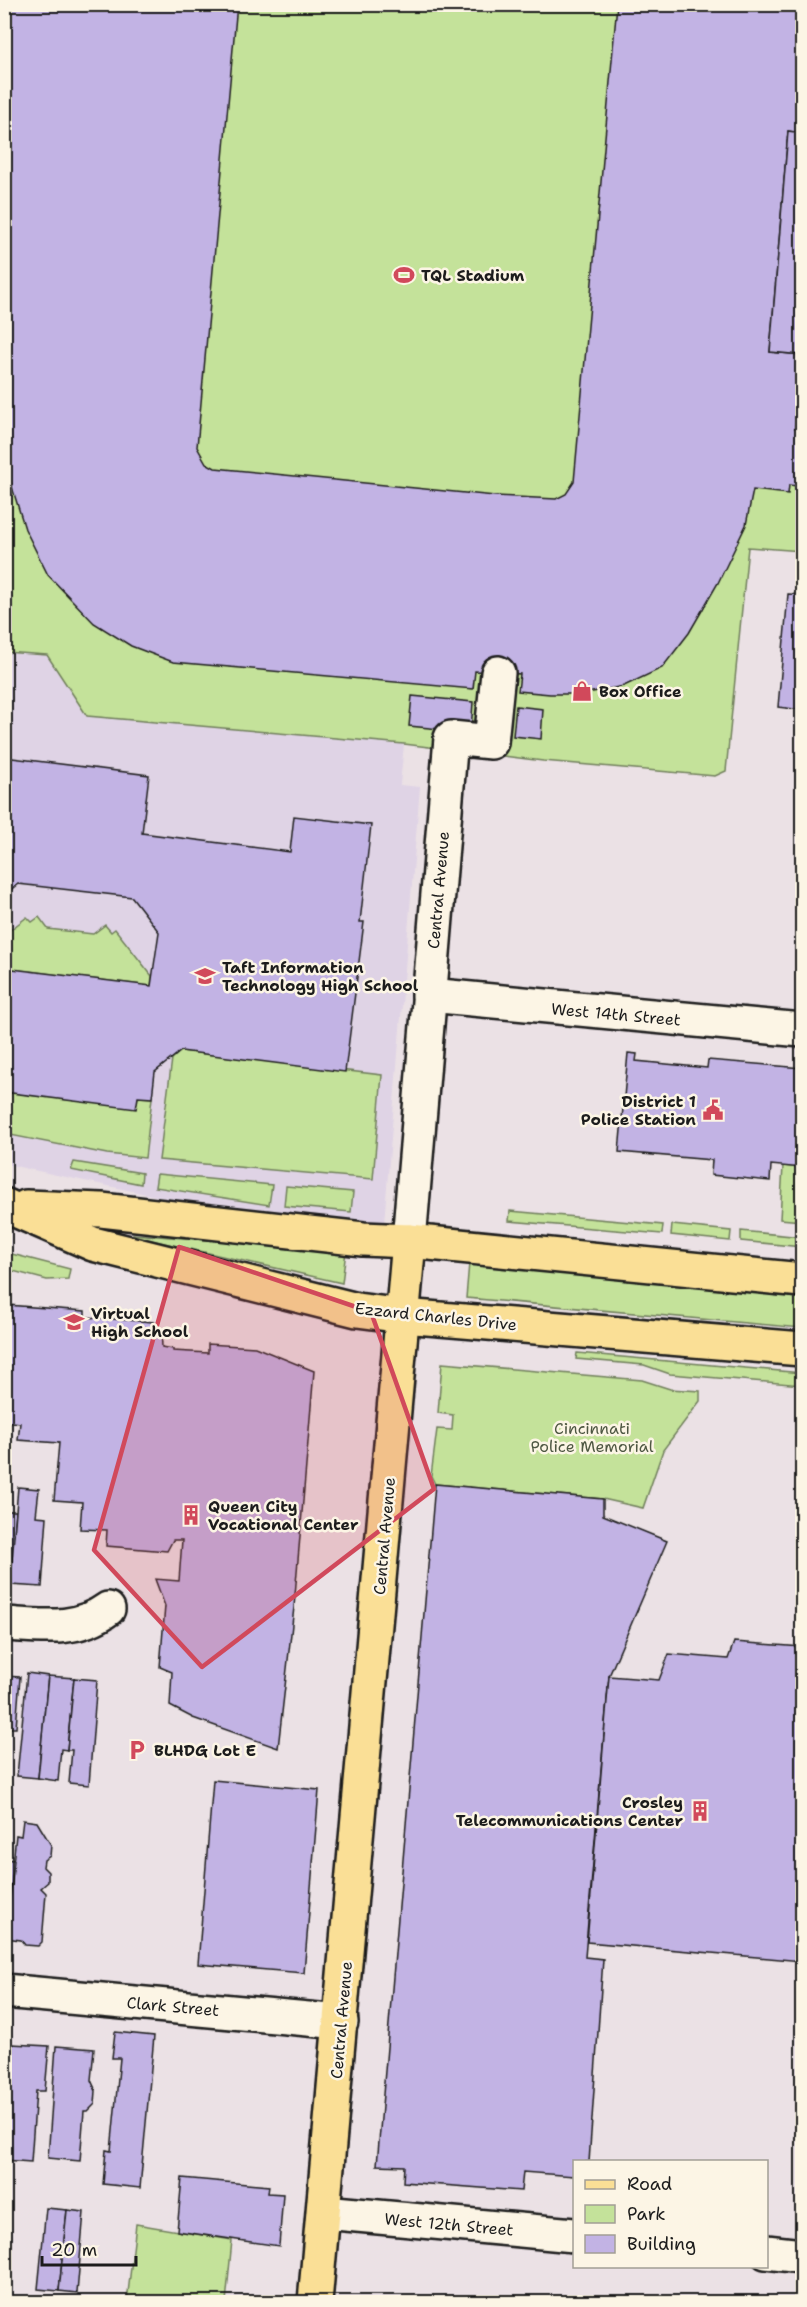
<svg xmlns="http://www.w3.org/2000/svg" width="807" height="2307" font-family="'Shantell Sans',sans-serif">
<rect width="100%" height="100%" fill="#ebe1e5"/>
<filter id="ink" filterUnits="userSpaceOnUse"><feTurbulence type="fractalNoise" baseFrequency=".0167" numOctaves="2"/><feDisplacementMap in="SourceGraphic" scale="12" xChannelSelector="R" yChannelSelector="G"/><feConvolveMatrix kernelMatrix="1 2 1 2 8 2 1 2 1" color-interpolation-filters="sRGB"/></filter>
<g filter="url(#ink)">
<polygon fill="#dfd3e5" points="5,652 47,655 87,716 404,744 400,785 420,787 384,1223 193,1204 5,1164"/>
<g fill="#c4e29a" stroke="#707f5b" stroke-width="1.5">
<polygon points="4,5 802,5 802,551 748,547 726,771 715,776 543,761 404,744 87,716 47,655 5,652"/>
<polygon points="27,917 32,922 39,917 48,929 93,934 105,925 111,932 115,929 152,976 151,986 5,968 5,934"/>
<polygon points="181,1051 382,1075 373,1179 159,1160 172,1059"/>
<polygon points="5,1092 136,1108 138,1097 152,1098 145,1158 107,1154 5,1134"/>
<polygon points="74,1162 142,1173 141,1184 71,1170"/>
<polygon points="783,1166 802,1168 802,1221 780,1219"/>
<polygon points="157,1174 272,1185 269,1205 155,1187"/>
<polygon points="286,1186 353,1192 351,1212 284,1206"/>
<polygon points="510,1211 663,1225 662,1234 509,1221"/>
<polygon points="672,1225 731,1231 730,1241 671,1235"/>
<polygon points="741,1231 802,1237 802,1247 741,1241"/>
<polygon points="133,1234 346,1251 342,1283 133,1236"/>
<polygon points="4,1252 70,1269 68,1279 47,1280 5,1269"/>
<polygon points="469,1263 802,1292 802,1328 466,1298"/>
<polygon points="577,1353 802,1373 802,1385 670,1374 644,1365 576,1359"/>
<polygon points="442,1363 642,1380 670,1389 700,1391 700,1401 663,1450 643,1508 603,1499 435,1484 431,1476 437,1429 452,1430 453,1415 438,1413"/>
<polygon points="136,2224 232,2240 226,2302 127,2302"/>
</g>
<g fill="#c2b3e4" stroke="#1c1c1c" stroke-width="1.5">
<polygon points="4,4 237,4 197,447 206,463 215,468 495,496 556,499 566,494 574,482 617,4 802,4 802,133 788,131 770,352 802,355 795,428 802,429 798,486 789,485 788,494 753,490 746,525 718,583 689,633 662,668 624,686 582,694 550,694 518,691 520,674 475,671 473,689 173,662 131,646 94,623 48,575 25,529 4,461 4,173 7,148 4,147"/>
<polygon points="788,131 802,133 802,355 770,352"/>
<polygon points="802,363 802,405 798,404"/>
<polygon points="788,594 802,595 802,710 778,707"/>
<polygon points="412,696 473,702 471,732 409,726"/>
<polygon points="516,706 543,709 541,739 513,736"/>
<polygon points="4,757 149,775 142,833 290,852 294,816 371,825 360,922 364,922 345,1072 181,1051 155,1072 152,1098 138,1097 136,1109 4,1092 4,968 151,986 159,932 132,897 18,884 4,895"/>
<polygon points="628,1053 637,1054 636,1061 707,1068 708,1060 802,1068 802,1168 771,1165 770,1181 740,1178 711,1175 712,1160 619,1152"/>
<polygon points="4,1301 7,1301 7,1305 85,1311 85,1317 154,1322 161,1328 162,1347 173,1349 173,1351 208,1353 208,1344 255,1347 314,1371 294,1607 278,1748 193,1718 170,1706 172,1672 160,1667 165,1606 155,1579 179,1581 182,1540 173,1540 167,1551 106,1546 107,1530 80,1529 82,1502 54,1500 59,1443 18,1440 20,1423 4,1421"/>
<polygon points="4,1463 9,1463 5,1511 16,1511 10,1585 4,1585"/>
<polygon points="435,1484 603,1499 603,1515 667,1541 609,1676 585,1957 603,1959 589,2162 574,2162 574,2176 523,2172 521,2191 403,2182 404,2166 377,2165"/>
<polygon points="18,1487 39,1489 36,1516 47,1517 42,1587 10,1585"/>
<polygon points="734,1642 802,1647 802,1961 587,1942 609,1676 659,1680 669,1654 728,1659"/>
<polygon points="27,1673 48,1676 38,1778 17,1776"/>
<polygon points="4,1676 20,1677 16,1728 4,1728"/>
<polygon points="48,1676 74,1678 67,1750 61,1749 58,1781 38,1778"/>
<polygon points="74,1678 97,1680 89,1785 69,1783 72,1750 67,1750"/>
<polygon points="213,1780 319,1790 304,1973 198,1964"/>
<polygon points="23,1820 37,1822 51,1845 50,1856 44,1860 43,1867 48,1872 48,1882 41,1888 46,1893 42,1942 38,1946 25,1945 21,1940 5,1938 16,1835 21,1836"/>
<polygon points="4,1859 14,1860 7,1928 4,1928"/>
<polygon points="115,2032 154,2036 140,2188 103,2184 106,2150 111,2151 120,2058 112,2058"/>
<polygon points="11,2044 49,2046 45,2091 36,2091 31,2162 4,2160 4,2126"/>
<polygon points="56,2046 94,2049 91,2080 96,2091 95,2104 88,2111 84,2111 80,2161 48,2158"/>
<polygon points="182,2178 269,2186 268,2193 283,2194 279,2246 177,2231"/>
<polygon points="46,2208 67,2210 59,2291 38,2289"/>
<polygon points="67,2210 84,2212 77,2293 59,2291"/>
</g>
<g fill="none" stroke-linecap="round" stroke-linejoin="round">
<g stroke="#1c1c1c" stroke-width="38">
<g id="minor">
<polyline points="429,995 802,1030"/>
<polyline points="409,1241 451,738 491,742 498,673"/>
<path d="M4 1624C41 1626 77 1632 108 1609"/>
<polyline points="4,1991 341,2022"/>
<polyline points="324,2212 574,2235"/>
<polyline points="766,2252 802,2256"/>
</g>
</g>
<g stroke="#1c1c1c" stroke-width="38">
<g id="major">
<polyline points="4,1205 93,1244 357,1310 403,1316 802,1349"/>
<polyline points="26,1207 101,1210 363,1239 409,1241 802,1280"/>
<polyline points="315,2302 409,1241"/>
</g>
</g>
<use href="#minor" stroke="#fcf5e5" stroke-width="33"/>
<use href="#major" stroke="#fadf96" stroke-width="33"/>
</g>
</g>
<path fill="#d1495b" fill-opacity="0.2" stroke="#d1495b" stroke-width="4.5" stroke-linejoin="round" d="M179 1247 371 1312 434 1489 202 1667 94 1550Z"/>
<defs>
<g id="stadium-bare" transform="scale(1.62)"><path d="M0-5a6.5 5 0 1 0 0 10a6.5 5 0 1 0 0-10ZM-3.5-1.8h7v3.6h-7Z" fill="#d1495b" stroke="#fcf5e5" stroke-width="2.5" paint-order="stroke"/></g>
<g id="shop-bare" transform="scale(1.62)"><path d="M-5-2.5h2.3a2.7 3.5 0 0 1 5.4 0H5L5.5 6h-11ZM-1.5-2.5h3a1.5 2.3 0 0 0-3 0Z" fill="#d1495b" stroke="#fcf5e5" stroke-width="2.5" paint-order="stroke"/></g>
<g id="school-bare" transform="scale(1.62)"><path d="M0-5L7-2L0 1L-7-2ZM-4 1L0 2.5L4 1V4Q0 6-4 4Z" fill="#d1495b" stroke="#fcf5e5" stroke-width="2.5" paint-order="stroke"/></g>
<g id="civic-bare" transform="scale(1.62)"><path d="M-.6-6.5H3V-4.5H.6V-3L4-1V1h2V6H-6V1h2V-1L-.6-3ZM-1.2 2.5V6h2.4V2.5Z" fill="#d1495b" stroke="#fcf5e5" stroke-width="2.5" paint-order="stroke"/></g>
<g id="building-bare" transform="scale(1.62)"><path d="M-4-6H4V6H1V3H-1V6H-4ZM-2.5-4.3h1.7v1.8h-1.7ZM.8-4.3h1.7v1.8H.8ZM-2.5-1h1.7V.8h-1.7ZM.8-1h1.7V.8H.8Z" fill="#d1495b" stroke="#fcf5e5" stroke-width="2.5" paint-order="stroke"/></g>
<g id="parking-bare" transform="scale(1.62)"><path d="M-3.5-5.5H1a3.5 3.5 0 0 1 0 7H-1V5.5H-3.5ZM-1-3.4V-.6H.8a1.4 1.4 0 0 0 0-2.8Z" fill="#d1495b" stroke="#fcf5e5" stroke-width="2.5" paint-order="stroke"/></g>
</defs>
<g fill-rule="evenodd">
<use href="#stadium-bare" x="404" y="275"/>
<use href="#shop-bare" x="582" y="691"/>
<use href="#school-bare" x="205" y="976"/>
<use href="#civic-bare" x="713" y="1110"/>
<use href="#school-bare" x="74" y="1322"/>
<use href="#building-bare" x="191" y="1515"/>
<use href="#parking-bare" x="137" y="1750"/>
<use href="#building-bare" x="700" y="1811"/>
</g>
<g text-anchor="middle" stroke-width="5" stroke-linejoin="round" paint-order="stroke">
<g font-size="16" font-weight="bold" fill="#1c1c1c" stroke="#fcf5e5" text-anchor="start">
<text x="421" y="281">TQL Stadium</text>
<text x="599" y="697">Box Office</text>
<text x="222" y="973">Taft Information<tspan x="222" dy="18">Technology High School</tspan></text>
<text x="696" y="1107" text-anchor="end">District 1<tspan x="696" dy="18">Police Station</tspan></text>
<text x="91" y="1319">Virtual<tspan x="91" dy="18">High School</tspan></text>
<text x="208" y="1512">Queen City<tspan x="208" dy="18">Vocational Center</tspan></text>
<text x="154" y="1756">BLHDG Lot E</text>
<text x="683" y="1808" text-anchor="end">Crosley<tspan x="683" dy="18">Telecommunications Center</tspan></text>
</g>
<g font-size="16" fill="#1c1c1c" stroke="#fcf5e5">
<text transform="translate(438 890) rotate(-85)" y="6">Central Avenue</text>
<text transform="translate(616 1014) rotate(5)" y="6">West 14th Street</text>
<text transform="translate(436 1316) rotate(6)" y="6">Ezzard Charles Drive</text>
<text transform="translate(384 1536) rotate(-85)" y="6">Central Avenue</text>
<text transform="translate(173 2006) rotate(5)" y="6">Clark Street</text>
<text transform="translate(341 2020) rotate(-85)" y="6">Central Avenue</text>
<text transform="translate(449 2224) rotate(5)" y="6">West 12th Street</text>
</g>
<g font-size="16" fill="#4e5742" stroke="#fcf5e5">
<text x="592" y="1434">Cincinnati<tspan x="592" dy="18">Police Memorial</tspan></text>
</g>
</g>
<rect width="807" height="2307" fill="none" stroke="#fcf5e5" stroke-width="24"/>
<rect x="12" y="12" width="783" height="2283" fill="none" stroke="#1c1c1c" stroke-width="2" filter="url(#ink)"/>
<rect x="573" y="2160" width="195" height="108" fill="#fcf5e5" stroke="#a29e95" stroke-width="1.5"/>
<rect x="585" y="2180" width="30" height="9" fill="#fadf96" stroke="#a29e95" stroke-width="1.5"/>
<text x="627" y="2190" font-size="18" fill="#1c1c1c">Road</text>
<rect x="585" y="2205" width="30" height="18" fill="#c4e29a" stroke="#a29e95" stroke-width="1.5"/>
<text x="627" y="2220" font-size="18" fill="#1c1c1c">Park</text>
<rect x="585" y="2235" width="30" height="18" fill="#c2b3e4" stroke="#a29e95" stroke-width="1.5"/>
<text x="627" y="2250" font-size="18" fill="#1c1c1c">Building</text>
<path d="M42 2256v9h94v-9" fill="none" stroke="#1c1c1c" stroke-width="3"/>
<text x="51" y="2256" font-size="18" fill="#1c1c1c" stroke="#fcf5e5" stroke-width="4.5" paint-order="stroke">20 m</text>
</svg>
